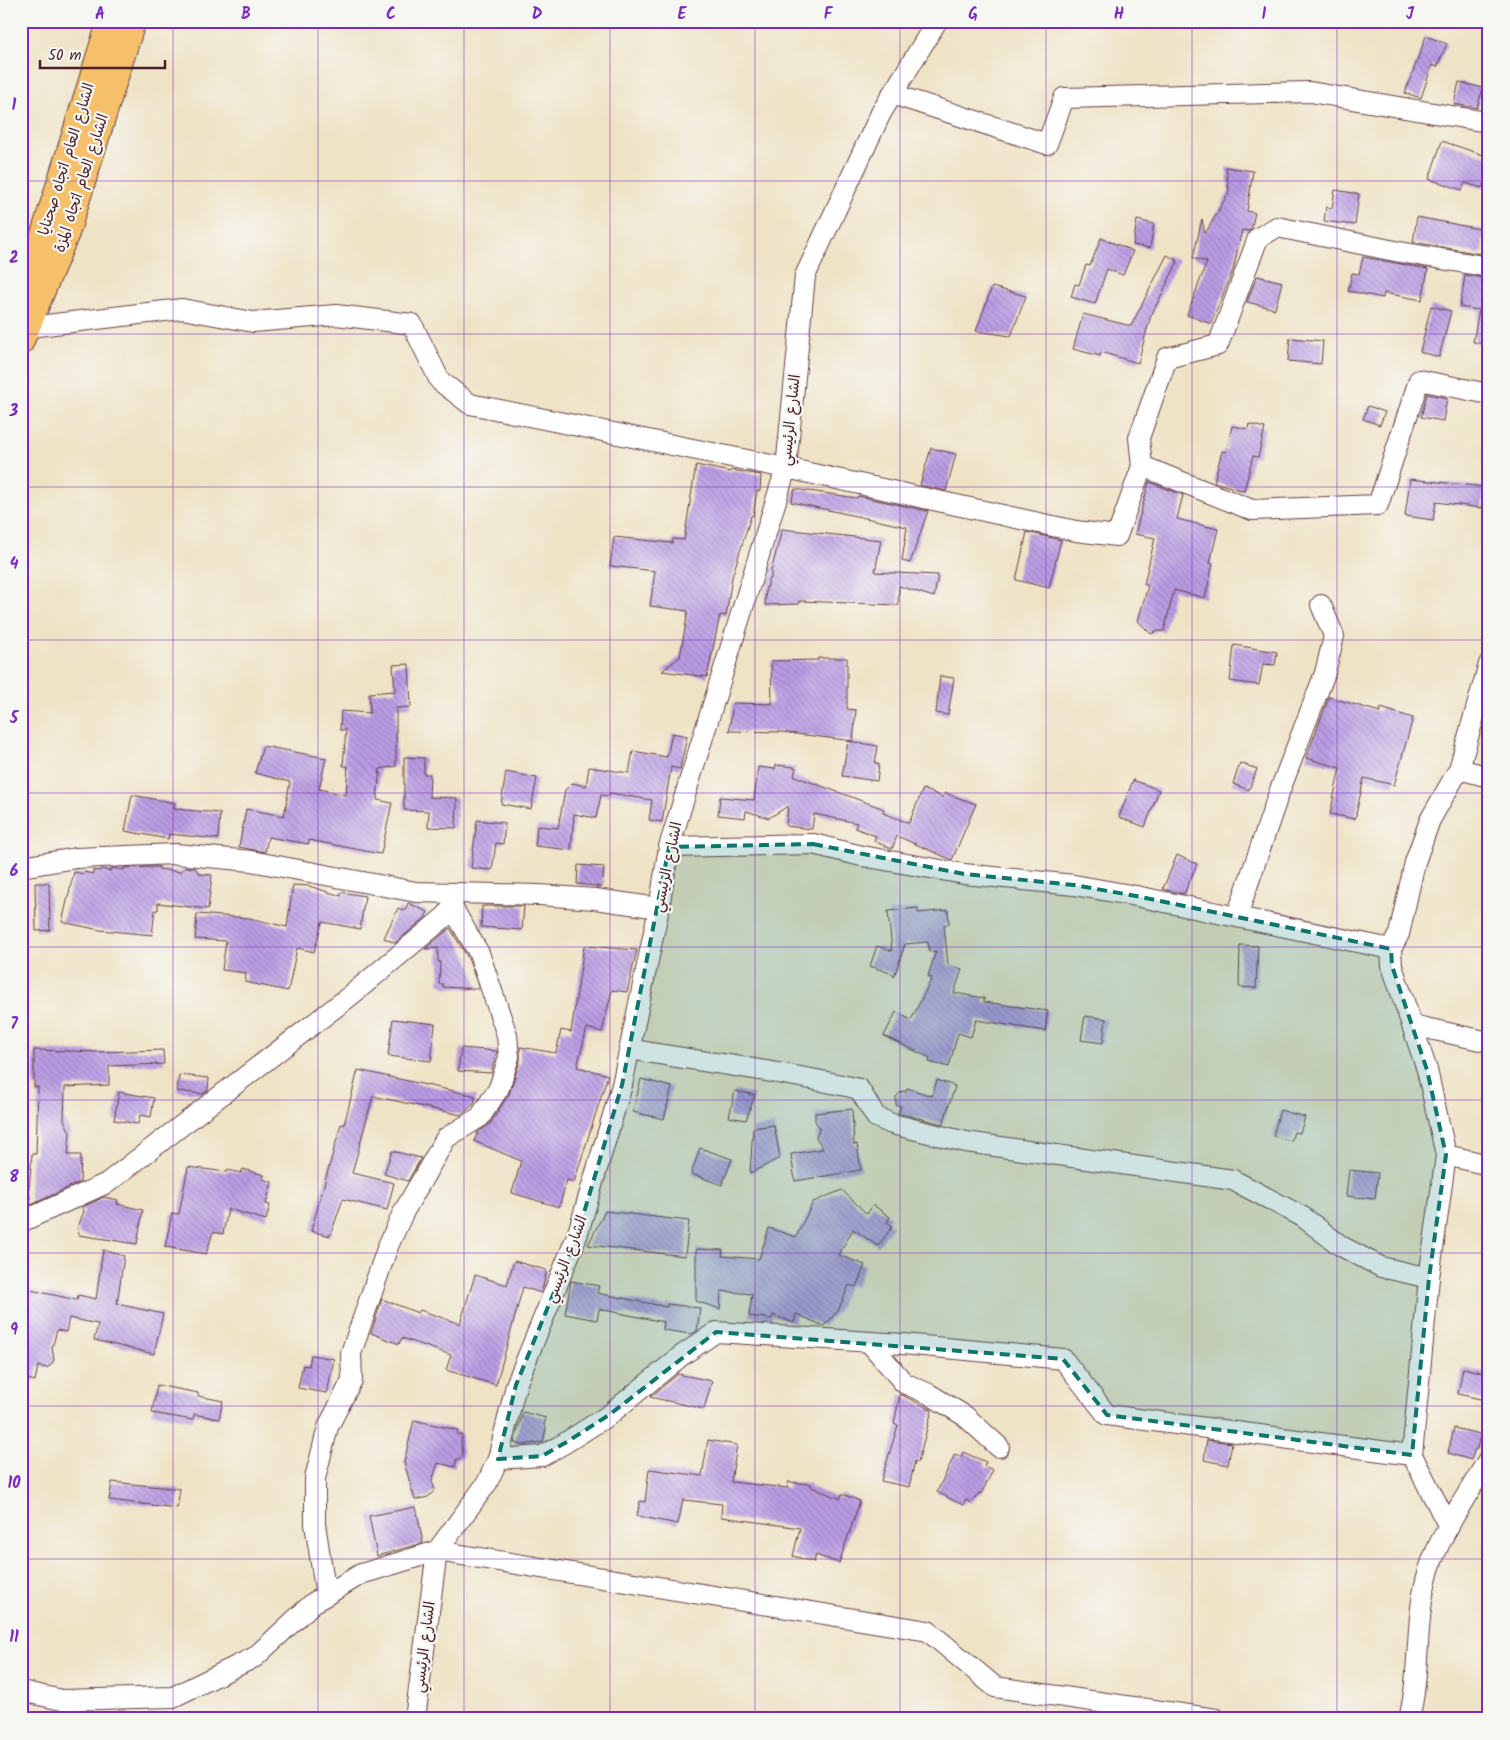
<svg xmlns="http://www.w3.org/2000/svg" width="1510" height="1740" font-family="Kalam,'Playpen Sans Arabic',sans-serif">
<defs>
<pattern id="building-back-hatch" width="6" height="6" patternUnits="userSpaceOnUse" patternTransform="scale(1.25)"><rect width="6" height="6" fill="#ba9de5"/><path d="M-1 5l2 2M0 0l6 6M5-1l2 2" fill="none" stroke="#997fba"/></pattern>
</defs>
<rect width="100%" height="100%" fill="#f6f6f2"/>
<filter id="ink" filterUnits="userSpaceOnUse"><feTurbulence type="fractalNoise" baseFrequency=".02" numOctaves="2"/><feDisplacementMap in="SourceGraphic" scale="10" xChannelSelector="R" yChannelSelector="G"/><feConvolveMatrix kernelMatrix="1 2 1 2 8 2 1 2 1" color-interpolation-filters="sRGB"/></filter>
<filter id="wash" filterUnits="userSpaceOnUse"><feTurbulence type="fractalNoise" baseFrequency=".0096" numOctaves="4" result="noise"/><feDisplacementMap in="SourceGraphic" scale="20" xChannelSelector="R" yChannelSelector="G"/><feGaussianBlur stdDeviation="1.12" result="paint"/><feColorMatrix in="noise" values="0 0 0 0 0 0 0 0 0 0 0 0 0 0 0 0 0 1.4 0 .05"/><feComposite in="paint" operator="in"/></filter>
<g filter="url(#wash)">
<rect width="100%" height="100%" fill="#efe3c6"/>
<g id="blocks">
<g fill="url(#building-back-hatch)">
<polygon points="1426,36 1447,44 1437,67 1432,65 1421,98 1405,93"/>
<polygon points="1459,82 1483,88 1477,108 1454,104"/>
<polygon points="1442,141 1489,157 1489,186 1484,184 1482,188 1465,183 1462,190 1429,179"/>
<polygon points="1226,167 1253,171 1247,211 1255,213 1251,229 1249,231 1242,230 1233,270 1211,324 1187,315 1207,262 1193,258 1202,219 1205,234 1229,192"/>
<polygon points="1335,190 1359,194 1355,225 1324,221 1326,207 1332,208"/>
<polygon points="1417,217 1485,230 1481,254 1413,242"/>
<polygon points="1137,220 1154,224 1150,248 1133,245"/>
<polygon points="1101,238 1133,251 1123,275 1107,269 1095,304 1071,297 1075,284 1079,285 1086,265 1090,266"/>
<polygon points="1167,255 1178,261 1150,318 1138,363 1101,352 1100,356 1073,349 1083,314 1131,326"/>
<polygon points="1363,257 1428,269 1422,300 1384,293 1383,298 1348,291 1352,273 1359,274"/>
<polygon points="1465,275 1489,279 1489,345 1473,342 1479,310 1460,307"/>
<polygon points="1257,276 1282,282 1275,309 1247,302"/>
<polygon points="992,287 1026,296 1011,336 976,331"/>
<polygon points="1431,306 1451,311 1439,357 1420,352"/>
<polygon points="1290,338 1323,341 1321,364 1288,361"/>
<polygon points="1427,394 1447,398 1443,421 1421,417"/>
<polygon points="1368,406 1385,412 1380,425 1363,419"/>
<polygon points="1249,424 1265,428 1258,457 1253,456 1244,491 1214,482 1222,451 1226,452 1232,426 1248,429"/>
<polygon points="931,448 956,454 946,491 920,485"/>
<polygon points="696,465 731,472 731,470 761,475 760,491 757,491 753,516 751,516 732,577 726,616 720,615 707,677 662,671 680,657 688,611 650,606 655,571 610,566 614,537 672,543 673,539 684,540"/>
<polygon points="1410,479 1485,487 1482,508 1436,502 1433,520 1405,516"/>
<polygon points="1149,482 1183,495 1177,519 1218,529 1210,563 1213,564 1205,598 1174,590 1164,631 1156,631 1151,634 1138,621 1148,586 1144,584 1155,538 1135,534"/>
<polygon points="795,489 857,498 858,496 928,511 910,563 902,561 907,527 791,502"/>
<polygon points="782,529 881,540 875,572 938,575 934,597 899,586 898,605 799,601 799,604 765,605 766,587 768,587 768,579 771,579 771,568 772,568"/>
<polygon points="1027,532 1061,540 1049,588 1016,580"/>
<polygon points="1234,645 1277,652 1275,665 1263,664 1259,685 1230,681"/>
<polygon points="818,658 847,658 847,709 856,710 853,741 781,732 729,731 733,703 772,704 771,661 818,660"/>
<polygon points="409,664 411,707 396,708 396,766 380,769 377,800 392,803 381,854 309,840 309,844 268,837 265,852 239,847 246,809 284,816 290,782 255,773 263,746 326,758 319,789 346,795 348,766 343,766 346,730 340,730 341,711 370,713 369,693 395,691 393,665"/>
<polygon points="940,676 954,678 948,715 936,713"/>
<polygon points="1329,697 1380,712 1381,708 1413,718 1394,785 1364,778 1355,819 1330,814 1340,768 1306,758"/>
<polygon points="672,733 687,736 680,769 671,767 662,822 649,820 652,800 610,793 609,796 601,795 596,818 574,814 571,850 535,846 537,826 558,828 565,790 572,783 586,786 589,767 629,773 633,751 667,757"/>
<polygon points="848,741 878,746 875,763 879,764 877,781 842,776"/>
<polygon points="404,757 424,758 424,774 430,774 429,797 457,798 456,828 428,827 429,811 404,810"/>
<polygon points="1240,763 1257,769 1249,790 1233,784"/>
<polygon points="776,765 794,767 796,768 794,776 884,809 883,813 909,823 923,789 943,797 945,793 976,804 952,860 897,836 892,849 874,841 876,836 855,828 857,823 814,814 812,829 786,826 788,806 769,818 746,811 745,818 718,815 720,797 754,800 758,767 775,769"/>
<polygon points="506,772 537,778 531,809 501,804"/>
<polygon points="1133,780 1159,790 1145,827 1119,817"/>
<polygon points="132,795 175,803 174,809 220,813 218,839 169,834 168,839 125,831"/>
<polygon points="477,820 505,823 503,844 496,843 492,870 471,868"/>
<polygon points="1177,855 1197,864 1184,894 1163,889"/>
<polygon points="578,865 604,867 602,887 577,884"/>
<polygon points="159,867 159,869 180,872 186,867 195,868 200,874 212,875 208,909 158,903 158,910 155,910 152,935 100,930 62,922 74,872 83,874 84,872 93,874 93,870 100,871 101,869 111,871 111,868 124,870 124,868"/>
<polygon points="35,883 49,883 50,930 36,931"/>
<polygon points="293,885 309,886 341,896 341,892 365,896 360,929 322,922 314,952 297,948 288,991 245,982 246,973 222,970 226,941 195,939 197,914 249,918 287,927"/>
<polygon points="408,903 428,912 425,918 395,943 384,938 398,908 405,911"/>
<polygon points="482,906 524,906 522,930 481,927"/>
<polygon points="918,908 918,913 948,910 949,924 944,925 948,965 962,969 954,993 984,998 984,1002 1048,1011 1045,1031 976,1020 971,1037 958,1033 949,1067 929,1062 930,1058 884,1036 896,1012 911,1020 932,978 928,976 936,951 929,952 928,942 905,944 894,977 893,974 870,966 877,946 892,951 888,911"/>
<polygon points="450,928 468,958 479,989 443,987 443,984 439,984 440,962 438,962 438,948 425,949"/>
<polygon points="1240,945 1258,946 1256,988 1239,987"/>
<polygon points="584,946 637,950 627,992 612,990 602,1032 587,1028 577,1067 608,1075 574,1182 567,1180 559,1207 512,1193 521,1161 474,1141 478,1132 490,1124 509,1094 520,1061 520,1047 556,1053 561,1030 571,1032"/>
<polygon points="1085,1016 1106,1019 1103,1043 1081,1040"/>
<polygon points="393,1019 435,1024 431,1061 388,1056"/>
<polygon points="461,1048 497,1051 491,1073 458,1071"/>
<polygon points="34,1050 100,1052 163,1050 164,1064 109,1066 109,1085 65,1087 64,1120 70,1132 68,1155 81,1155 80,1182 31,1205 29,1189 32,1154 36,1154 38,1087 34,1087"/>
<polygon points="358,1070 476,1096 474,1104 461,1115 373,1096 352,1173 394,1183 387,1210 343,1199 330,1236 311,1231 341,1124 344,1125"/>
<polygon points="179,1075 209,1078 208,1090 203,1094 177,1091"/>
<polygon points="641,1079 672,1087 664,1119 633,1112"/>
<polygon points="937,1080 955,1086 943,1124 898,1113 901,1106 896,1105 896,1097 902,1091 906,1092 907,1088 932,1096"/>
<polygon points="735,1091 755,1095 746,1120 729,1117"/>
<polygon points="119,1092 154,1098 151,1117 140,1115 138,1124 114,1120"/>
<polygon points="852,1109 854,1145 857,1144 861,1170 795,1181 791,1154 823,1149 816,1137 820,1128 815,1121 815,1113"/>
<polygon points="1280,1110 1305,1117 1300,1133 1294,1132 1291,1141 1273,1136"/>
<polygon points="774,1125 780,1158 750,1173 753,1128"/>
<polygon points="700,1148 732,1159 722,1185 691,1174"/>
<polygon points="392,1151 421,1158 408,1181 384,1174"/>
<polygon points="188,1167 227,1172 228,1170 241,1173 243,1169 264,1175 262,1179 272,1182 266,1204 270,1205 266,1220 228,1209 223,1234 213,1232 206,1254 165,1247 172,1213 179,1214"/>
<polygon points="1349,1170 1378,1173 1375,1199 1346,1196"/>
<polygon points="842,1190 867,1214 873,1205 890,1217 887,1222 893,1226 878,1246 853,1229 839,1255 865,1265 856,1287 849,1285 838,1311 824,1326 796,1314 794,1323 773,1315 772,1319 749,1316 752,1294 721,1291 720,1309 696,1301 696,1249 723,1250 722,1256 759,1259 769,1228 796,1237 813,1202"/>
<polygon points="104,1197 118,1200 117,1204 143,1210 137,1244 79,1235 78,1227 84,1211 82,1207"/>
<polygon points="605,1211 689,1221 685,1256 588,1245"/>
<polygon points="103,1250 124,1256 117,1304 163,1314 154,1354 94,1340 98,1324 69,1318 66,1332 57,1330 52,1348 54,1360 51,1365 47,1368 38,1366 35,1381 21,1377 21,1288 77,1300 78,1295 96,1299"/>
<polygon points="514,1261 546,1270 546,1276 541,1293 523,1287 496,1385 446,1370 451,1355 402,1338 399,1344 371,1333 382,1299 418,1313 420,1310 460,1324 475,1275 507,1285"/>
<polygon points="571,1281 599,1286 597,1293 667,1307 667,1304 700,1308 697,1331 691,1334 663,1330 664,1322 599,1309 597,1320 565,1314"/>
<polygon points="311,1355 334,1359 327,1393 298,1388 303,1365 309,1366"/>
<polygon points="1463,1368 1489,1374 1489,1401 1458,1394"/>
<polygon points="678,1374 712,1381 704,1409 650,1397"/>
<polygon points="157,1385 198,1393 198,1396 223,1401 219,1419 194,1414 193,1420 152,1413"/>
<polygon points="900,1394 932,1410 918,1462 915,1461 909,1487 881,1481 898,1425 894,1424"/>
<polygon points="523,1412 546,1418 544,1425 546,1428 543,1442 523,1445 514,1443"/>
<polygon points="414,1420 457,1430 458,1435 462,1434 461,1442 463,1457 456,1460 455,1467 438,1463 432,1481 435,1490 428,1497 415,1500 404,1462"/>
<polygon points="1454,1428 1480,1434 1477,1449 1475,1449 1471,1460 1448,1453"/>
<polygon points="708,1440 737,1445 731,1482 788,1488 788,1482 811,1484 811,1487 840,1499 842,1494 860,1501 839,1563 816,1555 814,1562 793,1556 800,1528 721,1517 722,1504 683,1500 678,1524 637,1516 640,1501 645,1502 649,1469 702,1476"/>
<polygon points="1207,1440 1232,1443 1228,1465 1204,1460"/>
<polygon points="963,1452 986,1462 984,1466 993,1470 981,1494 979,1493 971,1503 966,1500 963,1505 937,1492 955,1454 961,1457"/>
<polygon points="112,1482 180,1489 177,1508 109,1500"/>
<polygon points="416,1507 423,1543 377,1556 369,1516"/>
<polygon points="1098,1714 1131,1719 1097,1719"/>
</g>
</g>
</g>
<g filter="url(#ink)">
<use href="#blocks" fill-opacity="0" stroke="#633c42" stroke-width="1"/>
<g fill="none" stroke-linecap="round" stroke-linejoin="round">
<g stroke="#633c42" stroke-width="22">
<g id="minor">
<polyline points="892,94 1047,144 1064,98 1310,92 1487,122 1489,124"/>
<polyline points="29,327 182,309 253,322 336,315 412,324 440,381 470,404 786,468 1076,531 1117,536 1142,466 1252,510 1378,505 1419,380 1489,394"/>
<polyline points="1142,466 1139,438 1167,358 1218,345 1258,238 1277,227 1400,252 1489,267"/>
<polyline points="1459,769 1489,777"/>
<polyline points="669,847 813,844 862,856 964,874 1074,885 1136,896 1391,949"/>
<polyline points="21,867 76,858 176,854 251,861 416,892 539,895 595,899 659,908"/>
<polyline points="1237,916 1280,790 1325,673 1334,636 1321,605"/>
<polyline points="1412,1025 1489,1042"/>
<path d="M629 1049C706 1063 783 1071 859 1089L876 1117 892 1124 966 1142 1233 1180 1303 1217 1341 1246 1381 1267 1429 1278"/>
<polyline points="1446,1155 1489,1165"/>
<polyline points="21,1222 107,1183 350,996 447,915 452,907 454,896"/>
<polyline points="869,1342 904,1383 929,1394 965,1416 999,1447"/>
<polyline points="498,1459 542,1456 565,1443 609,1415 681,1356 716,1332 903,1344 1063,1359 1107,1415 1412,1455"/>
<polyline points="1449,1527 1412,1455 1429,1278 1446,1155 1427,1070 1392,966 1391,949 1399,934 1415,862 1430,820 1459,769 1489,664"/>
<polyline points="326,1595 315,1524 315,1478 328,1427 352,1380 351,1353 388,1246 403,1213 446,1138 480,1117 499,1088 509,1057 507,1035 479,953 452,907"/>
<polyline points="21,1691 62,1700 173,1697 255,1657 313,1603 361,1574 437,1551 928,1631 995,1687 1216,1719"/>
<polyline points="415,1719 437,1551 487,1483 498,1459 516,1385 577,1236 622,1085 659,908 669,847 786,468 805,276 881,113 937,21"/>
<path d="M1409 1719C1422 1668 1413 1610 1432 1561 1446 1525 1470 1491 1489 1458"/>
</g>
</g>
<g stroke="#633c42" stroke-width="27">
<g id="major">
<polyline points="21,295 38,252 110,21"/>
<polyline points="21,342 67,232 133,21"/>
</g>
</g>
<use href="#minor" stroke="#fff" stroke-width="20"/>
<use href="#major" stroke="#f6c06b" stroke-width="25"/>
</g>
</g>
<path fill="#0f766e" fill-opacity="0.2" stroke="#0f766e" stroke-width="4" stroke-dasharray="10 6" stroke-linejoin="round" d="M813 844 964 874 1074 885 1136 896 1391 949 1392 966 1427 1070 1446 1155 1429 1278 1412 1455 1107 1415 1063 1359 716 1332 609 1415 565 1443 542 1456 498 1459 516 1385 577 1236 622 1085 669 847Z"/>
<path fill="none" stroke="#7b2cbf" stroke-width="1" stroke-opacity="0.55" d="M173 21V1719M318 21V1719M464 21V1719M610 21V1719M755 21V1719M900 21V1719M1046 21V1719M1192 21V1719M1337 21V1719M21 181H1489M21 334H1489M21 487H1489M21 640H1489M21 793H1489M21 947H1489M21 1100H1489M21 1253H1489M21 1406H1489M21 1559H1489"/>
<g text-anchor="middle" stroke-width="4.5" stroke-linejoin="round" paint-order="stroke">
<g font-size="15" fill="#4a1f2b" stroke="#f6f6f2">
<text transform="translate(66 159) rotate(-73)" y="5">الشارع العام اتجاه صحنايا</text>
<text transform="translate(81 183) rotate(-72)" y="5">الشارع العام اتجاه المزة</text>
<text transform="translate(790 420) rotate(-84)" y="5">الشارع الرئيسي</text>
<text transform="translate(667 867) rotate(-78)" y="5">الشارع الرئيسي</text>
<text transform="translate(566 1259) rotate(-69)" y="5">الشارع الرئيسي</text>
<text transform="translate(424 1647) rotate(-83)" y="5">الشارع الرئيسي</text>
</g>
</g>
<rect width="1510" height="1740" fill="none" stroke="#f6f6f2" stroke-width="55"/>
<path d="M40 60v8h125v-8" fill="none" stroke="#4a1f2b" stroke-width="2.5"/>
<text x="48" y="60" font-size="15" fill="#4a1f2b" stroke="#f6f6f2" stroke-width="4" paint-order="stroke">50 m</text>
<rect x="28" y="28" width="1454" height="1684" fill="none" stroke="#7b2cbf" stroke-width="2"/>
<g font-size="16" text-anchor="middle" font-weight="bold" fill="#7b2cbf">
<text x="100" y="19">A</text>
<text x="246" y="19">B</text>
<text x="391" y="19">C</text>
<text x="537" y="19">D</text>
<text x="682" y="19">E</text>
<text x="828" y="19">F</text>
<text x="973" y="19">G</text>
<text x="1119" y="19">H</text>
<text x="1264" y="19">I</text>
<text x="1410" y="19">J</text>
<text x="14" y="110">1</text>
<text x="14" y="263">2</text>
<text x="14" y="416">3</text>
<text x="14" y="569">4</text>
<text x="14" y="723">5</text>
<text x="14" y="876">6</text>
<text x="14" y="1029">7</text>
<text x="14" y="1182">8</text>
<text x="14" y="1335">9</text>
<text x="14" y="1488">10</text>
<text x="14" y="1642">11</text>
</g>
</svg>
